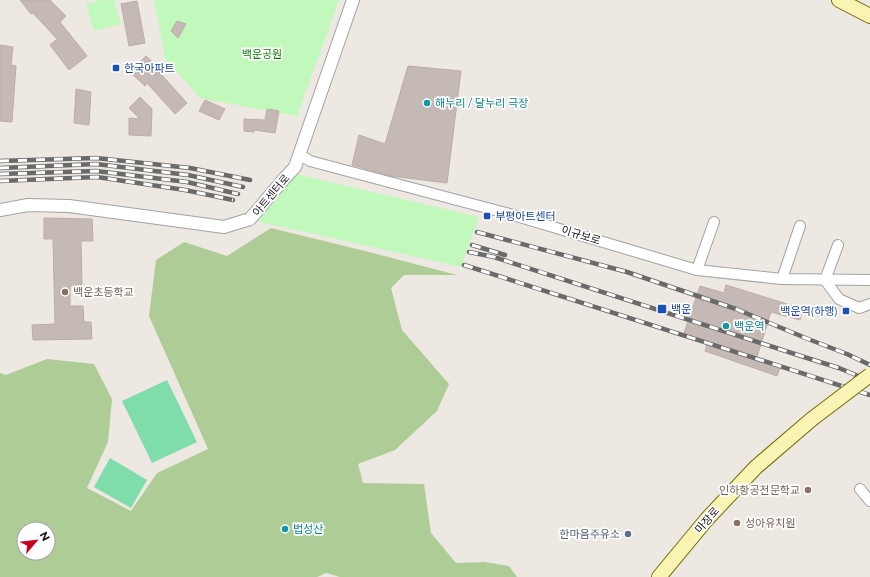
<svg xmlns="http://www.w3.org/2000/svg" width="870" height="577" font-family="Montserrat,'Noto Sans KR',sans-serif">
<rect width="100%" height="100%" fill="#ede8e1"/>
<path fill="#aecd96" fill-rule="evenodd" d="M271 228 369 252 457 275H404L391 288 402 330 449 384 437 411 395 450 358 464 363 483 424 484 431 533 456 563 484 562 509 566 517 577H340L326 573 317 577H0V373L6 375 47 359 94 364 112 399 108 442 87 488 131 511 157 473 208 449 149 316 156 260 184 242 227 256ZM24 529H48V553H24Z"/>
<g fill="#c1f9bd">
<polygon points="100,0 114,0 121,24 94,31 86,4"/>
<polygon points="154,0 339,0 297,116 200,98 165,58"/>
<polygon points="296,174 479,217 461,267 256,221"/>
</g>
<g fill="#7eddab">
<polygon points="167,380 197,442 152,463 122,401"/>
<polygon points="110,458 147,480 131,508 94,487"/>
</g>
<g fill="#c5b9b5" stroke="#bfaca4">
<polygon points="20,0 50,0 66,16 60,22 87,56 69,70 50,45 57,39 33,13 31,14"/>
<polygon points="137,1 145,43 129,46 121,4"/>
<polygon points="177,21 186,24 178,38 171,31"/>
<polygon points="0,45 13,47 11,65 16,66 12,122 0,121"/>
<polygon points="146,56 161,70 159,72 187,103 175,114 147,83 145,86 130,72"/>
<polygon points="408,66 461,71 447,183 391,176 352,165 359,135 385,144"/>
<polygon points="76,89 91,92 89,125 74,123"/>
<polygon points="140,97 152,109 151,136 129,135 129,118 140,119 129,108"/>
<polygon points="205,100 225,109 219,120 199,111"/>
<polygon points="267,109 279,111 275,133 254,130 254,132 244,131 244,119 265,120"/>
<polygon points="44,218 92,219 93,241 81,241 82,285 70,286 70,306 83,306 84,322 91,322 92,339 33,340 32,325 55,324 53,239 44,239"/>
<polygon points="726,285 803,309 800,320 771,312 756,360 780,368 777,376 705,351 707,344 683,336 700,286 724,293"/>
</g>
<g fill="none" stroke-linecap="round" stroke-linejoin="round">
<g stroke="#a3a3a3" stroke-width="12">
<g id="minor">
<polyline points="299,154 310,161 506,213 697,270 782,279 870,280"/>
<polyline points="697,270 714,222"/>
<polyline points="782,279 800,226"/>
<polyline points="825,280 839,299 859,308 870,304"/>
<polyline points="825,280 838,245"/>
<polyline points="860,489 870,501"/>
</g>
</g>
<g stroke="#a3a3a3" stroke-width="14">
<g id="tertiary">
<polyline points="283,180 295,167 353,0"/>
<polyline points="0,210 28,205 69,206 224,227 250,219"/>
</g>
</g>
<g stroke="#716e05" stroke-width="16">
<g id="secondary">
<polyline points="839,0 870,16"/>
<polyline points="659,577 707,519 756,467 812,419"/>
</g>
</g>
<use href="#minor" stroke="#fff" stroke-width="10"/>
<use href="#tertiary" stroke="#fff" stroke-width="12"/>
<use href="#secondary" stroke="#f9f3b4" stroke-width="14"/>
<g stroke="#6a6a6a" stroke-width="4.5">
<g id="rail">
<polyline points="0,161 96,158 190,168 250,180"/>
<polyline points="0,168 96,164 188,175 243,187"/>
<polyline points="0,174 96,171 187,182 238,194"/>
<polyline points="0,181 97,177 185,190 233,200"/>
<polyline points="477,232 627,272 736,309 808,339 847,354 870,365"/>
<polyline points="472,245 505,255"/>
<polyline points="469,252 494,257 804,357 839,368 870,381"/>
<polyline points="464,265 870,395"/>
</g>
</g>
<use href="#rail" stroke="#fff" stroke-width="3" stroke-dasharray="9" stroke-linecap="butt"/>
<g stroke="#a3a3a3" stroke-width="14" stroke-linecap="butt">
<polyline id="tertiary-bridge" points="250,219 283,180"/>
</g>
<g stroke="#716e05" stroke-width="16" stroke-linecap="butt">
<polyline id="secondary-bridge" points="812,419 870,375"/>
</g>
<use href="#tertiary-bridge" stroke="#fff" stroke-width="12"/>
<use href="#secondary-bridge" stroke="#f9f3b4" stroke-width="14"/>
</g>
<g fill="#1a4fb4" stroke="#fff" stroke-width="1.5">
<rect x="112" y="64" width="8" height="8" rx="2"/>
<rect x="483" y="212" width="8" height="8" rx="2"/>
<rect x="657" y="304" width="10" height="10" rx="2"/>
<rect x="842" y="307" width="8" height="8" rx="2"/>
</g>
<g fill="#0f9aa8" stroke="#fff" stroke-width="1.5">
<circle cx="427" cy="103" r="4"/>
<circle cx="726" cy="326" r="4"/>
<circle cx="285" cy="529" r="4"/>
</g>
<g fill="#8d6e63" stroke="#fff" stroke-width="1.5">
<circle cx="65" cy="292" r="4"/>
<circle cx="808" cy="490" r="4"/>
<circle cx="737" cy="523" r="4"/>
</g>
<circle fill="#5c6f8a" stroke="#fff" stroke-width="1.5" cx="628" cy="534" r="4"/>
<g text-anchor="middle" stroke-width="3.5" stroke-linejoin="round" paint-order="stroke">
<g font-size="11" fill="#11790b" stroke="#fff">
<text x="262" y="58">백운공원</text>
</g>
<g font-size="11" fill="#164399" stroke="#fff" text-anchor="start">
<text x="124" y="72">한국아파트</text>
<text x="495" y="220">부평아트센터</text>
<text x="671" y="313">백운</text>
<text x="838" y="315" text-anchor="end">백운역(하행)</text>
</g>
<g font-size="11" fill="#0d838f" stroke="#fff" text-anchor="start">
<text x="435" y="107">해누리 / 달누리 극장</text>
<text x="734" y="330">백운역</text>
<text x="293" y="533">법성산</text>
</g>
<g font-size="11" fill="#1c1c1c" stroke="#fff">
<text transform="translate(271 195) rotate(-50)" y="4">아트센터로</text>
<text transform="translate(581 235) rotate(17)" y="4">이규보로</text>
<text transform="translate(707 520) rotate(-49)" y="4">마장로</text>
</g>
<g font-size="11" fill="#785e54" stroke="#fff" text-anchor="start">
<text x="73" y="296">백운초등학교</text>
<text x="800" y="494" text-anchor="end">인하항공전문학교</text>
<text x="745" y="527">성아유치원</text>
</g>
<g font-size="11" fill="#4e5e75" stroke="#fff" text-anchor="end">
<text x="620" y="538">한마음주유소</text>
</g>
</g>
<g transform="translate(36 541) rotate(62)"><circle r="19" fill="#ffffff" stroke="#a4a4a4"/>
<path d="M0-3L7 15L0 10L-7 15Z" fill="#c8001c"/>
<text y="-6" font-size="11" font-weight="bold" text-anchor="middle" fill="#1c1c1c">N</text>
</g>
</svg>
